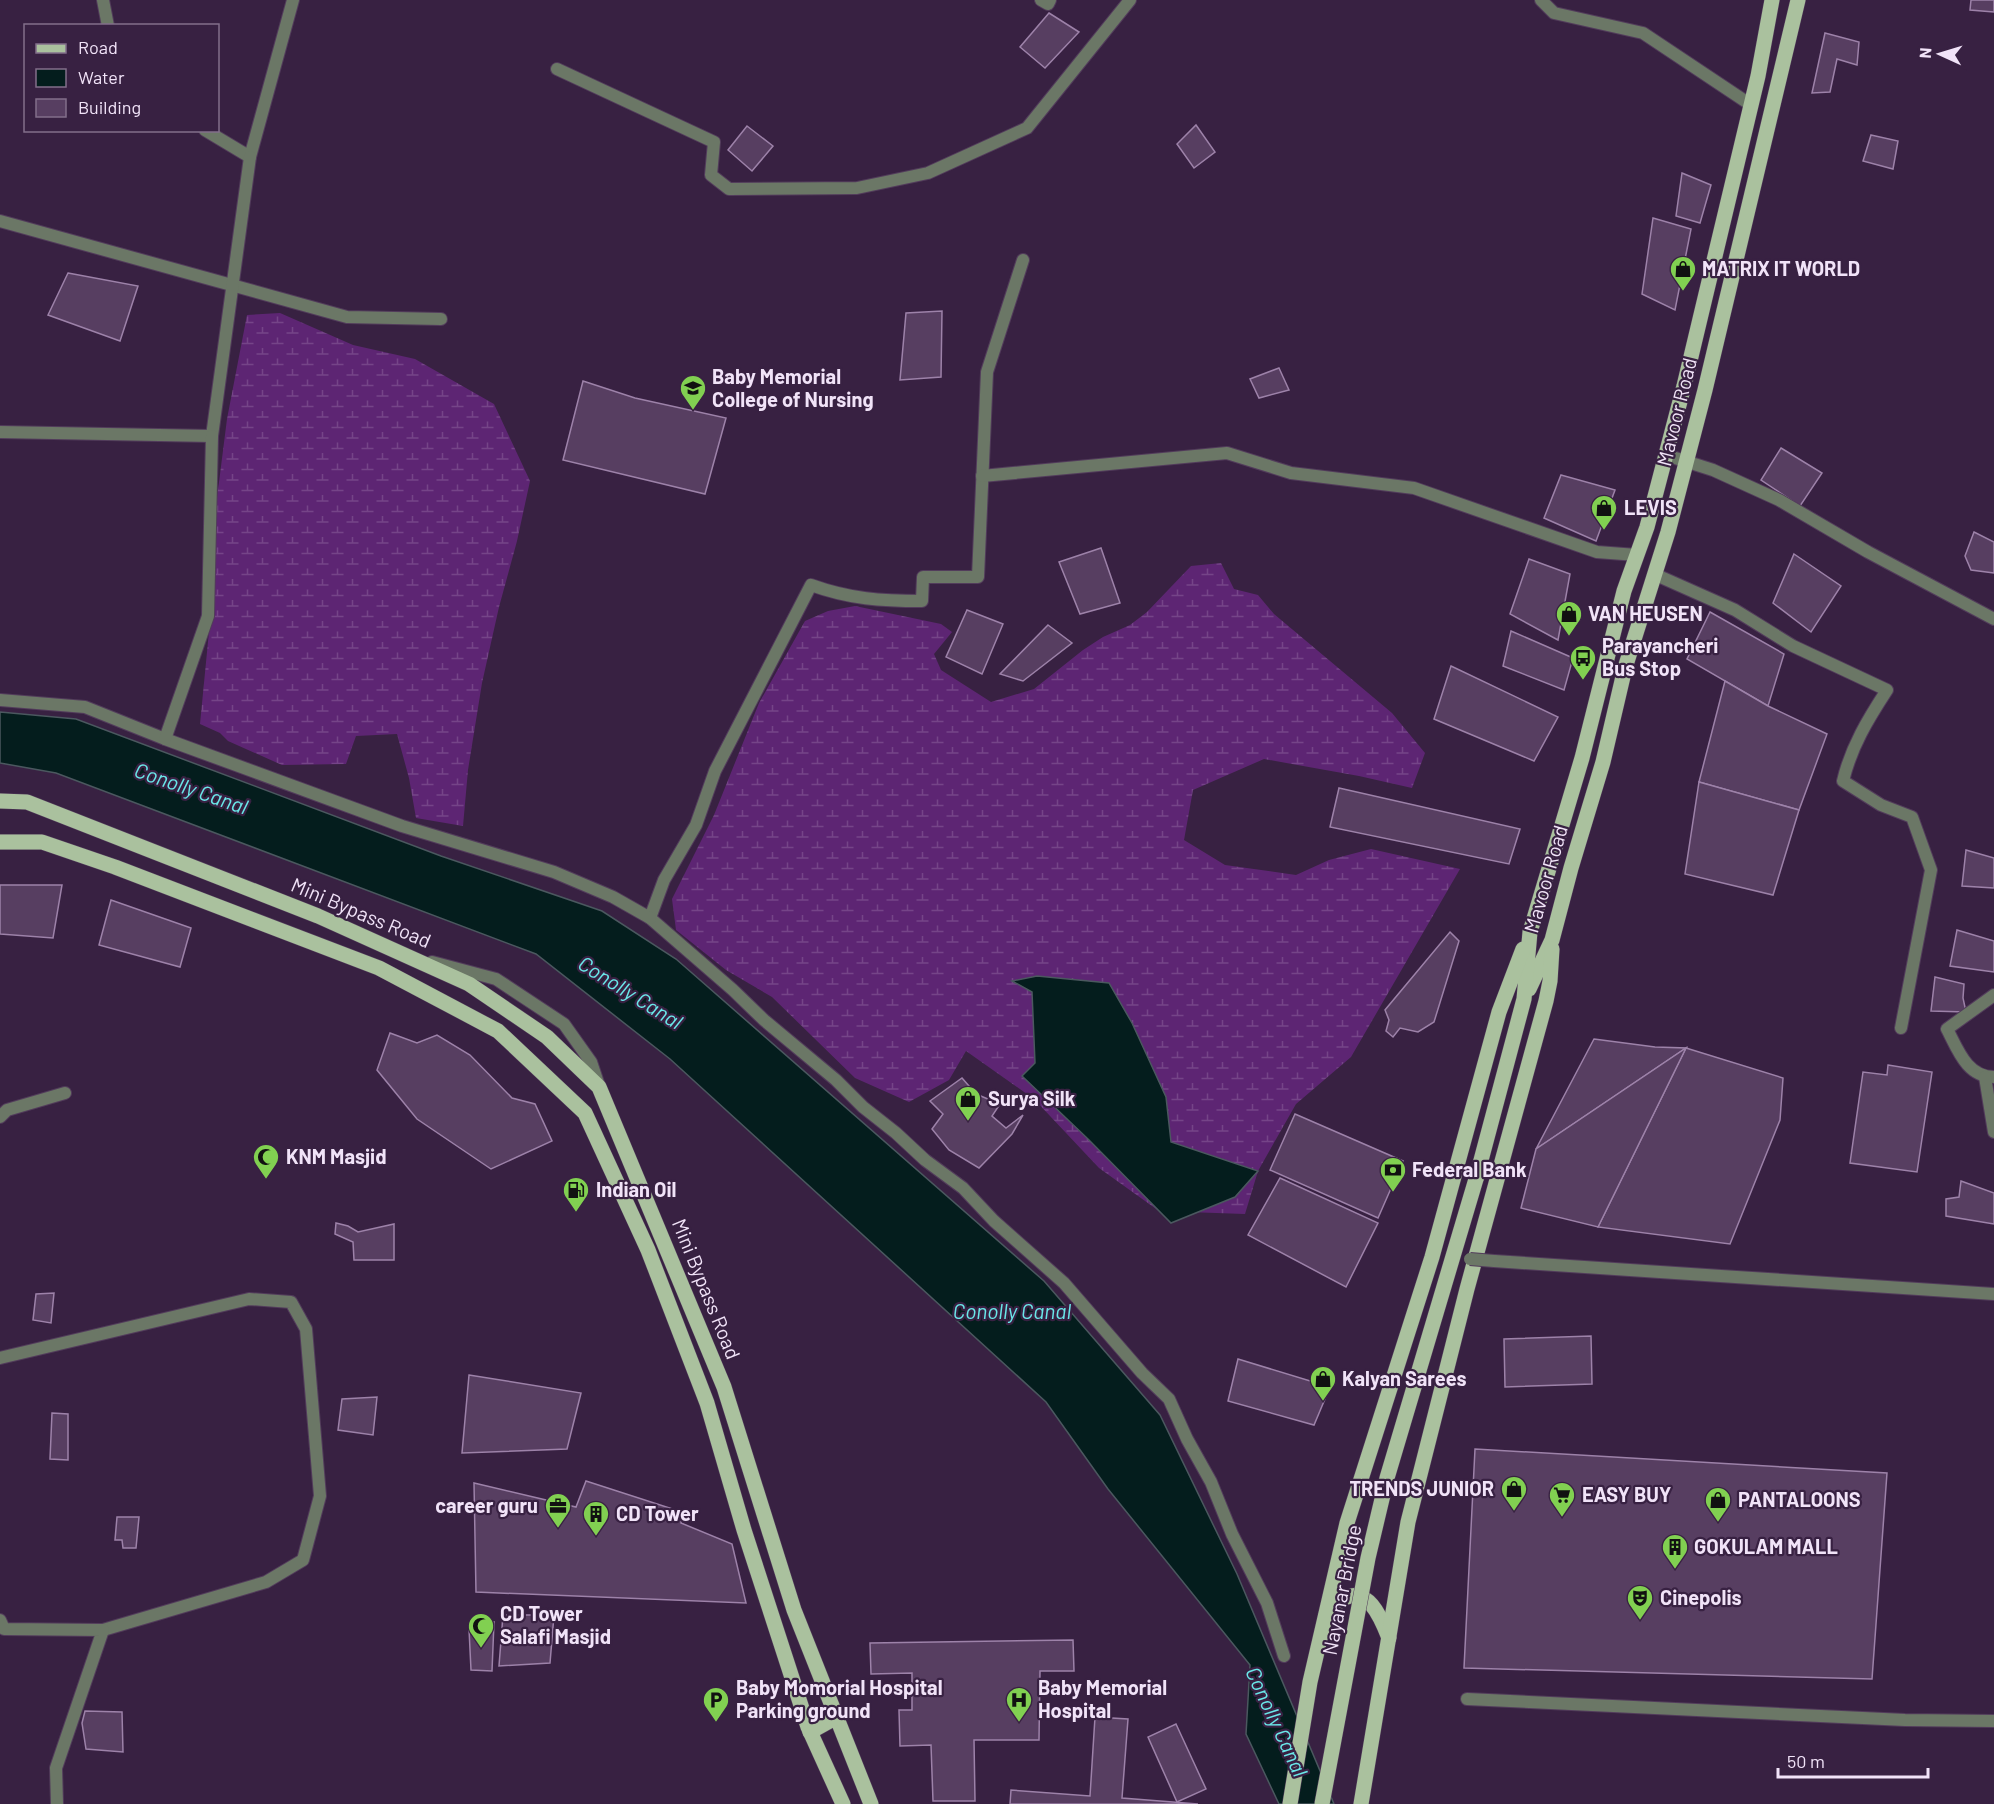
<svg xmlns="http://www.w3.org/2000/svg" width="1994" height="1804" font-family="Barlow,sans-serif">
<defs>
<pattern id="wetland-marsh" width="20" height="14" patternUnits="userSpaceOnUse" patternTransform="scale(1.5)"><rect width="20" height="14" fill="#5d2573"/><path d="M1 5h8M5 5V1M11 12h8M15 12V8" fill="none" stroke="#754488"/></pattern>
</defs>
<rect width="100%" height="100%" fill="#382142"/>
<g fill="url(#wetland-marsh)">
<polygon points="280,313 353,345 415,359 494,404 530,481 517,541 499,607 482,683 468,770 463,826 416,818 409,778 397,734 356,736 346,764 282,765 228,741 220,733 200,724 211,611 217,498 227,419 247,315"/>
<polygon points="1221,563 1234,589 1258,595 1274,614 1392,713 1425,753 1412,788 1359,776 1264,759 1193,790 1184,840 1225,865 1296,875 1329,860 1371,849 1460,869 1351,1057 1296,1104 1258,1171 1245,1214 1159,1211 1099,1168 1034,1099 966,1051 949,1080 909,1102 855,1078 772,997 726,970 676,930 672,899 714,815 759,703 805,621 828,611 855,606 941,624 952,632 934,654 941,670 991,702 1034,689 1083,650 1103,637 1130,625 1147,612 1191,566"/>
</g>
<g fill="#041d1d" stroke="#4b585f" stroke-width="1.5">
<polygon points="0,712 76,719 441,856 602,911 676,959 1044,1281 1160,1415 1237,1574 1334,1804 1279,1804 1246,1734 1250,1665 1108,1489 1046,1402 670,1059 536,954 56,773 0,763"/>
<polygon points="1037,976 1109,983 1132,1023 1166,1097 1171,1142 1258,1171 1235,1197 1171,1223 1088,1139 1022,1076 1035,1063 1032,992 1012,981"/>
</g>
<g fill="#573e61" stroke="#9d82a9" stroke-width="1.5">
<polygon points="1971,0 1994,0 1994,12 1970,10"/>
<polygon points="1049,13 1079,32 1045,68 1020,47"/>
<polygon points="1825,33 1859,42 1857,65 1837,59 1830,92 1812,93"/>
<polygon points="1196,125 1215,152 1194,168 1177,144"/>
<polygon points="747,126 773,146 752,171 728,150"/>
<polygon points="1871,135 1898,141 1893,169 1863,161"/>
<polygon points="1682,173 1711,185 1700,223 1676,216"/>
<polygon points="1653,218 1691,229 1675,310 1642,294"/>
<polygon points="68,273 138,286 120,341 48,315"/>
<polygon points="942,311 941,377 900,380 906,313"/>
<polygon points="1279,368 1289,390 1259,398 1250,379"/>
<polygon points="583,381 635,398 726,418 705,494 563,460"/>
<polygon points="1781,448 1822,473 1800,506 1761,480"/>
<polygon points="1561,475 1615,490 1596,541 1544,518"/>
<polygon points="1974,532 1994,542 1994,573 1971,570 1965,556"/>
<polygon points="1101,548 1120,603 1080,614 1059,562"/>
<polygon points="1794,554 1841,586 1811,632 1773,603"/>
<polygon points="1529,559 1570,574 1558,640 1510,614"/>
<polygon points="967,610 1003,624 982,674 946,657"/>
<polygon points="1710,612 1784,654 1768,706 1687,659"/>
<polygon points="1048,625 1072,643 1023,681 1000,674"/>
<polygon points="1511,631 1573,658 1564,690 1503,666"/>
<polygon points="1451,666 1558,717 1534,761 1434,719"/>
<polygon points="1725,681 1768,706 1827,734 1799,810 1699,782"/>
<polygon points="1699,782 1799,810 1773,895 1685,874"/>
<polygon points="1339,788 1520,829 1509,864 1330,827"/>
<polygon points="1966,850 1994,858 1994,888 1962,886"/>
<polygon points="0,885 62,885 53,938 0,934"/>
<polygon points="111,900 191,928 180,967 99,945"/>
<polygon points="1957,930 1994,941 1994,972 1950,966"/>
<polygon points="1450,932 1459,941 1434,1022 1418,1032 1400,1028 1393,1037 1386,1031 1389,1020 1385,1010"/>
<polygon points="1935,977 1964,984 1963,998 1966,1012 1931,1011"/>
<polygon points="390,1033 417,1043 437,1035 470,1055 512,1098 535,1104 552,1141 491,1169 417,1119 377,1070"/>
<polygon points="1594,1039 1655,1047 1686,1048 1536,1149"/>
<polygon points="1686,1048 1783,1078 1780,1120 1730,1244 1598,1227"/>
<polygon points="1686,1048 1598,1227 1521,1208 1536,1149"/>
<polygon points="1888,1065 1932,1072 1917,1172 1850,1163 1863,1072 1887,1075"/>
<polygon points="962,1078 976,1094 1000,1104 992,1116 1006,1128 1023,1115 1012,1134 979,1168 949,1150 932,1129 943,1114 930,1101"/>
<polygon points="1295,1114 1403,1161 1378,1218 1270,1170"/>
<polygon points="1280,1178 1378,1223 1346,1287 1248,1235"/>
<polygon points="1961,1181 1994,1193 1994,1224 1946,1216 1946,1199 1959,1197"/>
<polygon points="336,1223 348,1226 358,1232 394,1224 394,1260 354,1260 353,1242 335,1234"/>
<polygon points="54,1293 51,1323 33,1320 36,1294"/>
<polygon points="1591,1336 1592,1384 1505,1387 1504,1339"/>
<polygon points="1238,1359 1330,1387 1314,1425 1228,1401"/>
<polygon points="469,1375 581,1393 567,1449 462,1453"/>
<polygon points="377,1397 373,1435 338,1430 342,1399"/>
<polygon points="52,1413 68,1414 68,1460 50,1459"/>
<polygon points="1475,1449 1887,1473 1872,1679 1464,1668"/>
<polygon points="586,1481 682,1512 681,1523 732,1544 746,1603 476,1592 474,1483 576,1507"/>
<polygon points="117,1517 139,1517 136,1548 123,1548 122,1540 115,1540"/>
<polygon points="503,1615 554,1615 550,1663 499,1666"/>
<polygon points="494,1622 492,1671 471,1670 469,1629"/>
<polygon points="1073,1640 1074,1671 1040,1671 1039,1740 974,1740 975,1801 933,1801 931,1745 900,1746 899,1710 912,1710 912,1673 871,1674 870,1643"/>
<polygon points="85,1711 122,1712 123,1752 86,1749 82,1723"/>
<polygon points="1095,1717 1128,1719 1122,1798 1198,1804 1010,1804 1011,1790 1090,1796"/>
<polygon points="1176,1724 1206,1789 1177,1802 1148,1737"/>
</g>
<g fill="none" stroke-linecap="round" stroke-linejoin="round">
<g stroke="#523c5b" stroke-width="14">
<g id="minor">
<polyline points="103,0 108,26"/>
<polyline points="1041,0 1048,4 1050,0"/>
<polyline points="1541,0 1554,13 1643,33 1751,105"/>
<polyline points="557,69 714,142 711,175 729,189 857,188 928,173 1027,128 1130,0"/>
<polyline points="205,130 250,157 293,0"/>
<polyline points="0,221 347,317 441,319"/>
<path d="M1023 260 987 372 978 577H923L922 601C881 601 850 599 811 585L715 771 696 825 664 880 650 918 733 990 764 1020 836 1080 863 1107 896 1133 925 1160 963 1188 994 1221 1064 1283 1142 1373 1169 1399 1187 1439 1211 1482 1232 1534 1267 1603 1284 1656"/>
<polyline points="0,432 212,436 250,157"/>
<polyline points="1666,455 1713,470 1779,500 1868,552 1994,619"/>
<polyline points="982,476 1227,453 1291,473 1414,488 1597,552 1637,555"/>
<path d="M1654 574 1735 610 1793 646 1887 690C1868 719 1851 747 1843 781L1881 805 1912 817 1931 870 1901 1028"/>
<polyline points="0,700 85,707 165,739 402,826 554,872 613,897 650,918"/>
<polyline points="165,739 208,616 212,436"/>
<polyline points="432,962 496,979 564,1024 591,1062 599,1086"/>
<path d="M1994 995 1947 1029C1958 1050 1967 1077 1994 1077"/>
<polyline points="1985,1077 1994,1132"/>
<polyline points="0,1117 7,1110 65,1093"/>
<polyline points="1494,1261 1994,1294"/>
<polyline points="0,1358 249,1299 291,1302 306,1329 320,1496 303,1560 266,1582 103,1630"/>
<polyline points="0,1620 4,1629 103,1630 56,1768 57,1804"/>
<polyline points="1467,1699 1905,1720 1994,1721"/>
</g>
</g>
<g stroke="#523c5b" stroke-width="16">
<g id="primary">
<polyline points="0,801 27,802 318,916 469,984 547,1037 599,1087 724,1387 794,1610 871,1804"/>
<polyline points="0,842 42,842 115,867 379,968 498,1031 585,1113 648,1250 707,1403 744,1530 808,1727 843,1804"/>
<polyline points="1529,989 1552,940 1571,868 1603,762 1625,668 1668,532 1705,390 1798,0"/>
<polyline points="1476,1179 1524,999 1530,932 1582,758 1624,591 1647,527 1684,386 1758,76 1772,0"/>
<path d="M1326 1615C1331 1610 1335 1604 1340 1601 1367 1581 1382 1620 1389 1638"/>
<polyline points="810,1732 837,1717"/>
<polyline points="1290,1804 1310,1682 1347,1523 1432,1257 1499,1012 1523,949"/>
<polyline points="1361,1804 1408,1522 1467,1289 1546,1001 1550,981 1552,949"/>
</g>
</g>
<use href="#minor" stroke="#6b7766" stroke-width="12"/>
<use href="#primary" stroke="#aac19e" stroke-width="15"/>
<g stroke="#523c5b" stroke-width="14" stroke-linecap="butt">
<polyline id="minor-bridge" points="1470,1259 1494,1261"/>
</g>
<g stroke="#523c5b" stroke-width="16" stroke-linecap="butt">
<polyline id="primary-bridge" points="1322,1804 1368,1558 1387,1478 1476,1179"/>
</g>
<use href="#minor-bridge" stroke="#6b7766" stroke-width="12"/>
<use href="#primary-bridge" stroke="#aac19e" stroke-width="15"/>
</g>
<defs>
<g id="shop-pin" transform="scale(1.35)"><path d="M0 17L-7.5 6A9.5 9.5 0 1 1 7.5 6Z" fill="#81d051" stroke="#382142"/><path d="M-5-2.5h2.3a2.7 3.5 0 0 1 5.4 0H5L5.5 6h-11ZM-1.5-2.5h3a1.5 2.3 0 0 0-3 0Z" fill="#111"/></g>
<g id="university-pin" transform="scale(1.35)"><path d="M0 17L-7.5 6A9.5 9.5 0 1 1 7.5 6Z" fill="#81d051" stroke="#382142"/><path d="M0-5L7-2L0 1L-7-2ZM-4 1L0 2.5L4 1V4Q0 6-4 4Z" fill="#111"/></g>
<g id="bus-pin" transform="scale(1.35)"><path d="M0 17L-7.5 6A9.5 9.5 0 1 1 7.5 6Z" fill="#81d051" stroke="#382142"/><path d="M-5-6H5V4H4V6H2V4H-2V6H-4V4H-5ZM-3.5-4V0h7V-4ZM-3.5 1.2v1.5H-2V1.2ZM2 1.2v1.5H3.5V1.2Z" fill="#111"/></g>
<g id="mosque-pin" transform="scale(1.35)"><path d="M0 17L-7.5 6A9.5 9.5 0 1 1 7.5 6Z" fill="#81d051" stroke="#382142"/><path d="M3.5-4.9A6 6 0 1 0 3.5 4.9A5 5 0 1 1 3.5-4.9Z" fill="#111"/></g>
<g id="bank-pin" transform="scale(1.35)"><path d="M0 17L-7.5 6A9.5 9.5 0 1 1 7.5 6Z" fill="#81d051" stroke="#382142"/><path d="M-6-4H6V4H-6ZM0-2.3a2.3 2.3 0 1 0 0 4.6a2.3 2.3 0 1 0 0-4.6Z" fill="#111"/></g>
<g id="fuel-pin" transform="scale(1.35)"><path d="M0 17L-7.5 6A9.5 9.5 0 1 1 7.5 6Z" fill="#81d051" stroke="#382142"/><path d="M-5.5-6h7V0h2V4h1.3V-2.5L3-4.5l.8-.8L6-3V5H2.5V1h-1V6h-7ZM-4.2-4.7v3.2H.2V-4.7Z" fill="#111"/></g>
<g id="supermarket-pin" transform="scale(1.35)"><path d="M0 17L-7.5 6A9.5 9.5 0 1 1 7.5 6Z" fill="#81d051" stroke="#382142"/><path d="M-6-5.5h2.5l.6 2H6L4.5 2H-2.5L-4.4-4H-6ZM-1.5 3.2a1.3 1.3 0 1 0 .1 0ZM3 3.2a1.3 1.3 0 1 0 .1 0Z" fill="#111"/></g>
<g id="office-pin" transform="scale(1.35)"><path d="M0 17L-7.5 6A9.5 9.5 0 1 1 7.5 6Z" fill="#81d051" stroke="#382142"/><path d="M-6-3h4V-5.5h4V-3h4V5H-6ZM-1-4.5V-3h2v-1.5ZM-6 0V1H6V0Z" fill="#111"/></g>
<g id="building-pin" transform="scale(1.35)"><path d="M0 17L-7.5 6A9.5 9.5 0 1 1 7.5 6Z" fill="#81d051" stroke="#382142"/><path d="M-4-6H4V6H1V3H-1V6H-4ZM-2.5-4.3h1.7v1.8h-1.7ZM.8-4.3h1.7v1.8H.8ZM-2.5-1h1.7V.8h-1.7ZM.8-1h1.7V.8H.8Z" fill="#111"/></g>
<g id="theatre-pin" transform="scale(1.35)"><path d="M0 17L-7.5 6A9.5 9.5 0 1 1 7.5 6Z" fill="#81d051" stroke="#382142"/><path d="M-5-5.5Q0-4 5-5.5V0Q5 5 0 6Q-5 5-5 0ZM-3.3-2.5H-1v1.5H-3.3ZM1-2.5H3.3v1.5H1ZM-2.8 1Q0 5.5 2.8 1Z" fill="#111"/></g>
<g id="parking-pin" transform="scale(1.35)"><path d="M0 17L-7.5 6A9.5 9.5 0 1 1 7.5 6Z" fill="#81d051" stroke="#382142"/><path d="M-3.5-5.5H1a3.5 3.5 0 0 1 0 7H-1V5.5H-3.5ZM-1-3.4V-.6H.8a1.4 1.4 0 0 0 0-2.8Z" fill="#111"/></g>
<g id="hospital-pin" transform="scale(1.35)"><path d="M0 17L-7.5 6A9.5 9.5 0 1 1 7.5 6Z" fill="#81d051" stroke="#382142"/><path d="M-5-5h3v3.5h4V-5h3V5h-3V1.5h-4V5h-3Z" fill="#111"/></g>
</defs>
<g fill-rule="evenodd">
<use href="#shop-pin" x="1683" y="269"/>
<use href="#university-pin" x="693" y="388"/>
<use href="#shop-pin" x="1604" y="508"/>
<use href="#shop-pin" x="1569" y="614"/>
<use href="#bus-pin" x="1583" y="658"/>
<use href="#shop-pin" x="968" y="1099"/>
<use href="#mosque-pin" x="266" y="1157"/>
<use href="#bank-pin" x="1393" y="1170"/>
<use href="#fuel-pin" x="576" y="1190"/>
<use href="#shop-pin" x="1323" y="1379"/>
<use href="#shop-pin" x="1514" y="1489"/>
<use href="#supermarket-pin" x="1562" y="1495"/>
<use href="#shop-pin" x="1718" y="1500"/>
<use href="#office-pin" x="558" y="1506"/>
<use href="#building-pin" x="596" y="1514"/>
<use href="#building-pin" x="1675" y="1547"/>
<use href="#theatre-pin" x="1640" y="1598"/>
<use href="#mosque-pin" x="481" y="1626"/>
<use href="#parking-pin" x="716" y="1700"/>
<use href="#hospital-pin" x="1019" y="1700"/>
</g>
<g text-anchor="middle" stroke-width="4.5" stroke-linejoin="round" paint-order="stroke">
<g font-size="20" font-weight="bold" fill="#f1e3f8" stroke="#382142" text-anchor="start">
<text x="1702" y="276">MATRIX IT WORLD</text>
<text x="712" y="384">Baby Memorial<tspan x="712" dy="23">College of Nursing</tspan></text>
<text x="1624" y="515">LEVIS</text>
<text x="1588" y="621">VAN HEUSEN</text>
<text x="1602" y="653">Parayancheri<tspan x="1602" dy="23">Bus Stop</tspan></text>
<text x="988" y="1106">Surya Silk</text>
<text x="286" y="1164">KNM Masjid</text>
<text x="1412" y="1177">Federal Bank</text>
<text x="596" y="1197">Indian Oil</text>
<text x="1342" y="1386">Kalyan Sarees</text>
<text x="1494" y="1496" text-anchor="end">TRENDS JUNIOR</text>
<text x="1582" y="1502">EASY BUY</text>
<text x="1738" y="1507">PANTALOONS</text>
<text x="538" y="1513" text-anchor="end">career guru</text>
<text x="616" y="1521">CD Tower</text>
<text x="1694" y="1554">GOKULAM MALL</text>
<text x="1660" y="1605">Cinepolis</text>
<text x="500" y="1621">CD Tower<tspan x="500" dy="23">Salafi Masjid</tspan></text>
<text x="736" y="1695">Baby Momorial Hospital<tspan x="736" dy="23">Parking ground</tspan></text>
<text x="1038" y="1695">Baby Memorial<tspan x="1038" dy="23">Hospital</tspan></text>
</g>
<g font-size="20" fill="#f1e3f8" stroke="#382142">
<text transform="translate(1677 412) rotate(-76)" y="7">Mavoor Road</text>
<text transform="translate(1546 879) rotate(-74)" y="7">Mavoor Road</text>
<text transform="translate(361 913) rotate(23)" y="7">Mini Bypass Road</text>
<text transform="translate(706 1289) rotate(68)" y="7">Mini Bypass Road</text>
<text transform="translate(1342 1590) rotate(-79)" y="7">Nayanar Bridge</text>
</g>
<g font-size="21" font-style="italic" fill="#6ae8e9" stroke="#382142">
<text transform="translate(191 789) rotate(19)" y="7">Conolly Canal</text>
<text transform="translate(630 993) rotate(32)" y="7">Conolly Canal</text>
<text x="1012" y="1319">Conolly Canal</text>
<text transform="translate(1276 1722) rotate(65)" y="7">Conolly Canal</text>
</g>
</g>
<rect x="24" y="24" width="195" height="108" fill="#382142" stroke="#826f8b" stroke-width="1.5"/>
<rect x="36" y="44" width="30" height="9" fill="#aac19e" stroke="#826f8b" stroke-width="1.5"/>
<text x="78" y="54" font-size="18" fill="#f1e3f8">Road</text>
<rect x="36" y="69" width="30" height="18" fill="#041d1d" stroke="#826f8b" stroke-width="1.5"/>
<text x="78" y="84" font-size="18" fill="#f1e3f8">Water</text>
<rect x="36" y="99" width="30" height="18" fill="#573e61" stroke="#826f8b" stroke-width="1.5"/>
<text x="78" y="114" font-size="18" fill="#f1e3f8">Building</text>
<g transform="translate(1940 54) rotate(274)" stroke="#382142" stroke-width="4.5" paint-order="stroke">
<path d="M0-4.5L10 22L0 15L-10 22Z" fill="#f1e3f8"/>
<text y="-9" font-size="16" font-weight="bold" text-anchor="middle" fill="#f1e3f8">N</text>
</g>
<path d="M1778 1768v9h150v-9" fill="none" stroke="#f1e3f8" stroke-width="3"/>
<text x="1787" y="1768" font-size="18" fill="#f1e3f8" stroke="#382142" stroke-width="4.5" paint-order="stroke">50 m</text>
</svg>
